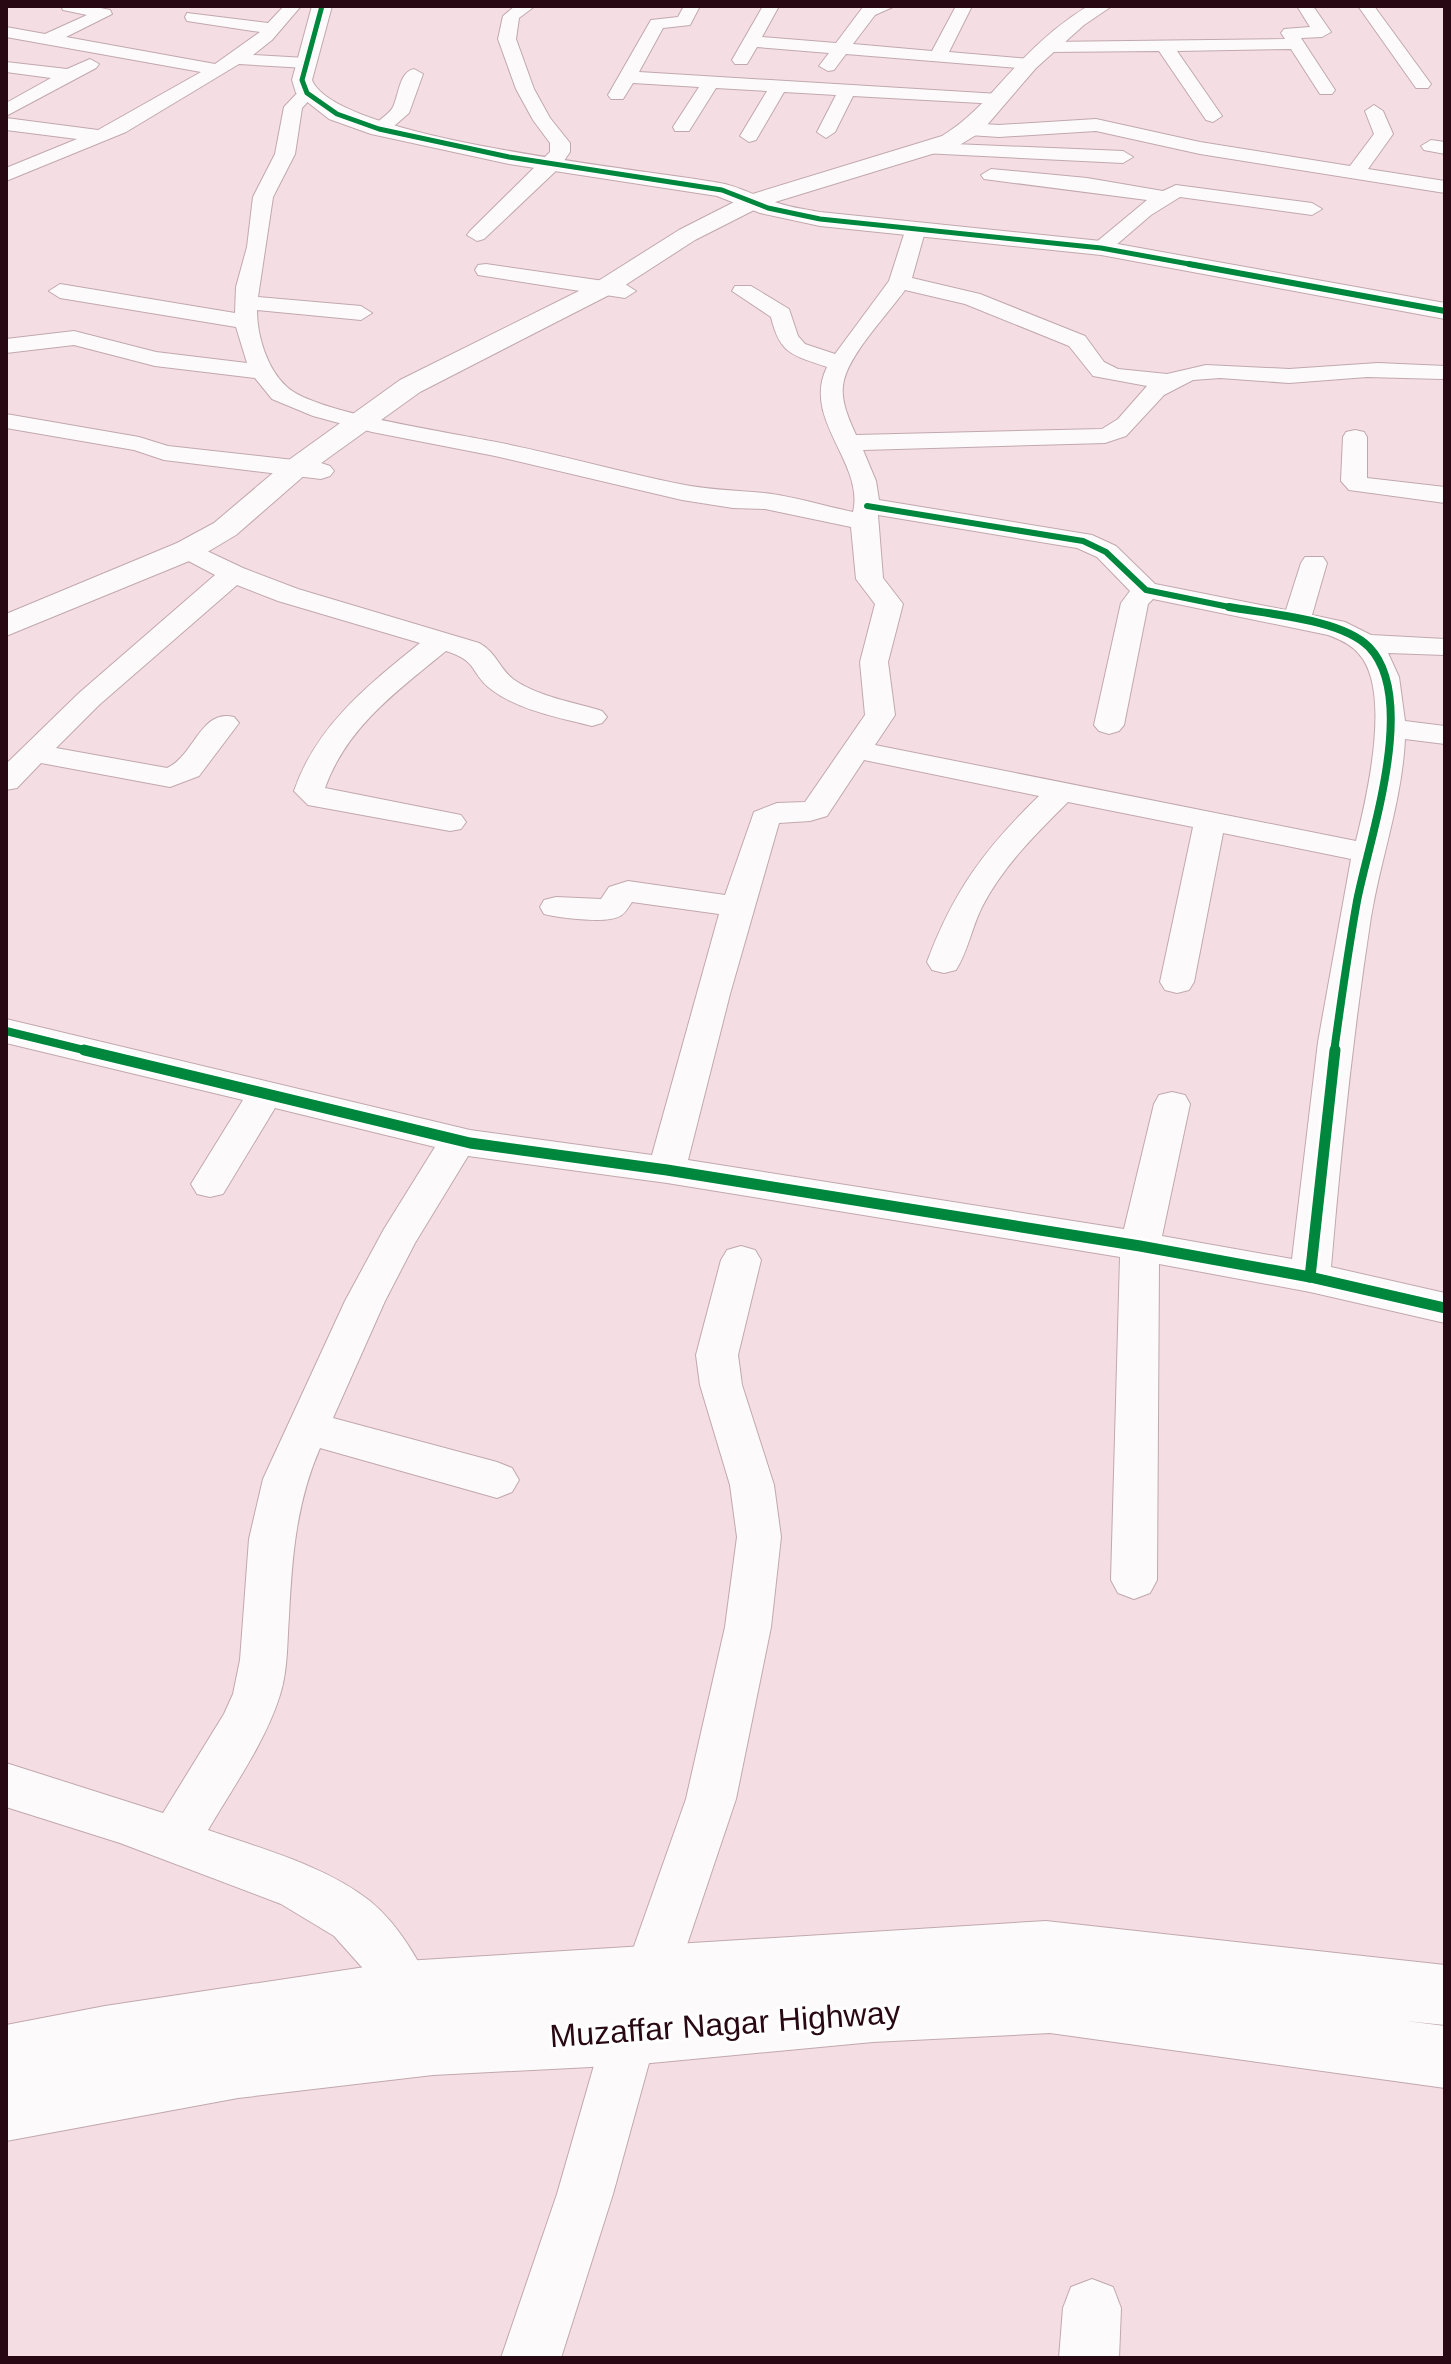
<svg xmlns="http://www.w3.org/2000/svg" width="1451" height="2364" font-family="Arial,sans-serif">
<rect width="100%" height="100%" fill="#f4dee3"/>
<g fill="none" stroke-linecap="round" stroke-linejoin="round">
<g stroke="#c1a8ae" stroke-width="2">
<g id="minor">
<polygon points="61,6 91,6 110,10 112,14 66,37 215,64 260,32 187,21 185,17 187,13 268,23 284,6 301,6 272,40 253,55 306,58 315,63 306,68 239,64 126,132 6,181 6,168 77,139 6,130 6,118 98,130 201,72 6,37 6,27 45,34 87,15 63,10"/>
<polygon points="515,6 535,6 519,18 516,39 534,89 550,118 570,143 570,152 559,168 484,239 477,241 467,235 470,231 550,152 550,143 533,120 516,89 498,39 503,16"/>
<polygon points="684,6 700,6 690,25 663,28 639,72 999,94 1008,99 999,104 853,96 835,132 826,138 817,132 836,95 784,92 756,140 749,142 740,136 767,91 716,88 689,131 675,131 673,127 699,87 633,83 623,99 611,99 608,95 651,20 678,17"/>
<polygon points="763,6 779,6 762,37 836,43 863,7 895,6 875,15 853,44 932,51 956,6 972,6 949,52 1029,59 1038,64 1029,69 846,54 834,70 828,71 819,66 829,53 757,47 747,64 735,64 732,60"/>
<polygon points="1297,6 1313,6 1331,32 1322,37 1301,38 1335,90 1332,94 1320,94 1291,49 1177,51 1222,116 1213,122 1206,120 1159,51 1048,52 1039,47 1048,42 1285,39 1281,33 1284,29 1310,27"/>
<polygon points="1358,6 1374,6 1431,84 1428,88 1416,88"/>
<polygon points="90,59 99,64 96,68 6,116 6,103 51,78 6,72 6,62 67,69"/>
<path d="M414 69 423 74 409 113 386 133H372L370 129C376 121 388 116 393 107 399 95 399 72 414 69Z"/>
<path d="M307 88 316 93 302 108 295 154 273 197 258 297 361 306 372 313 361 320 257 310C257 336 267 369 287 387 315 413 448 432 491 441 554 453 616 471 680 484 708 490 735 490 764 493 793 496 824 506 853 512 865 463 801 419 827 367 793 355 780 355 771 317L732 291 735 286H751L789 309 798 336 805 344 835 354 889 281 906 228 916 222 926 228 912 278 980 294 1085 336 1104 362 1118 369 1167 374 1206 365 1289 369 1378 363 1445 366V378L1442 379 1367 377 1289 383 1220 378 1193 380 1164 395 1126 436 1105 443 863 450 876 481 879 500 1092 535 1116 546 1155 584 1286 610 1301 563 1305 557H1323L1327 563 1312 615 1345 622 1371 635 1445 639V655L1388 653 1399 677 1405 721 1445 726V744L1405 739C1402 801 1381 857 1371 917 1353 1033 1341 1150 1331 1267L1445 1293V1323L1310 1292 1159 1264 1157 1580 1150 1593 1134 1599 1118 1593 1111 1580 1120 1257 667 1183 468 1156 415 1243 385 1301 333 1418 497 1462 512 1468 519 1480 512 1492 497 1498 320 1448C296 1503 292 1557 289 1616 287 1642 288 1670 280 1695 265 1743 233 1787 208 1830 262 1849 324 1865 370 1901 403 1928 424 1970 441 2008L433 2027 414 2034 395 2027 368 1974 334 1936 281 1904 120 1843 6 1807V1763L163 1813 224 1714 233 1694 240 1660 249 1539 263 1479 345 1301 384 1229 435 1147 275 1108 223 1194 210 1197 197 1194 191 1184 243 1100 6 1043V1019L470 1130 652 1155 719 914 632 902C629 906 625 914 620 916 608 924 559 918 544 914L540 907 544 900 556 897 601 899 609 887 628 881 725 895 754 812 777 803 805 802 865 715 860 662 875 604 856 579 851 527 765 509 733 508 682 500 495 456 372 432 313 416 272 399 255 378 155 366 74 345 6 353V339L74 331 156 352 247 363 236 327 60 298 49 291 60 284 235 313 236 287 247 247 253 197 275 154 284 107 301 89ZM905 290 965 304 1069 346 1093 376 1147 386 1118 419 1102 429 856 435C849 419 839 399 844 380 851 352 888 314 905 290ZM878 515 1077 548 1097 557 1130 591 1121 603 1094 725 1099 731 1109 734 1119 731 1124 725 1148 604 1153 599 1328 635C1339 639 1351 644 1359 654 1392 691 1367 796 1356 841L875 745 895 715 888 662 903 604 883 578ZM864 760 1039 796C985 848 953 892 927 962L932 970 944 973 956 970C968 951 972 927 982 907 1003 866 1036 834 1068 802L1193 827 1160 982 1165 990 1177 993 1189 990 1194 982 1223 833 1351 859 1318 1042 1292 1259 1162 1236 1190 1104 1185 1095 1172 1092 1159 1095 1154 1104 1124 1229 688 1160 730 994 779 823 810 821 827 816Z"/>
<polygon points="1374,105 1383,111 1393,134 1368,169 1445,181 1445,193 1200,154 1096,131 999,137 969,135 960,129 969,123 999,125 1096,119 1200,142 1350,166 1374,134 1365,111"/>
<polygon points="1431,140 1445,142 1445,154 1424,150 1421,146"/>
<polygon points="930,143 1123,151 1133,157 1123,163 923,153 920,149 923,145"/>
<polygon points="991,169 1087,178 1163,191 1176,185 1312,203 1322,209 1312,215 1180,197 1151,215 1108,252 1094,252 1091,248 1094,244 1147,200 984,179 981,175"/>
<polygon points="486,264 625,284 636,291 625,298 478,275 475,270 478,265"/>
<polygon points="6,414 139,437 168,446 321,463 330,466 334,471 330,476 321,479 164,460 134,450 6,428"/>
<polygon points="1355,430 1364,432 1367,437 1367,478 1445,487 1445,503 1349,490 1341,481 1343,437 1346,432"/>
<path d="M188 542 243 568 298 589 479 643C496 652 499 668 513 679 538 697 574 702 602 711L607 717 602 723 592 726C561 718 518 710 492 690 470 674 479 661 446 651 398 690 346 728 325 788L461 815 466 822 461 829 450 831 308 805 294 791C316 726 368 685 420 643L278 601 237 585 99 705 56 748 167 768C194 756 201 708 234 717L239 723 199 776 170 787 41 763 17 788 6 790V764L79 693 215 575 179 556 175 550 179 544Z"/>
<polygon points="741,1246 755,1250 761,1260 738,1355 742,1385 774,1485 781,1537 771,1627 736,1799 657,2034 613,2194 561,2358 501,2358 557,2194 603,2034 686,1799 725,1627 737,1537 730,1485 700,1385 696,1355 721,1260 727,1250"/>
<polygon points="1092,2279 1113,2287 1121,2308 1119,2358 1059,2358 1063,2308 1071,2287"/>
</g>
</g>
<g stroke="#c1a8ae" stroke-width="2">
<path id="tertiary" d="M312 6H332L312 80C336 140 651 170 720 183 738 186 755 196 772 201 787 207 804 209 820 212L1101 241 1445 303V319L1101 255 820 226 760 213 717 196 509 164 371 134 329 119 296 93 292 80Z"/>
</g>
<g stroke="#c1a8ae" stroke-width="2">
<path id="secondary" d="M1088 6H1112L1084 25 1036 68 981 132 958 146 762 206 695 240 613 293 420 392 306 474 236 535 199 557 6 636V614L177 543 214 523 286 462 400 380 595 283 679 230 746 196 942 136C974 117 994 89 1020 62 1040 41 1063 21 1088 6Z"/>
</g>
<g stroke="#c1a8ae" stroke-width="2">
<polygon id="primary" points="1046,1921 1445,1965 1445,2025 1406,2021 1445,2026 1445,2088 1050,2033 873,2042 630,2065 433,2075 238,2098 6,2141 6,2025 105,2006 405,1961"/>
</g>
<use href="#minor" fill="#fdfafb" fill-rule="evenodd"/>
<use href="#tertiary" fill="#fdfafb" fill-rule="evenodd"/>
<use href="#secondary" fill="#fdfafb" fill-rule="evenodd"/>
<use href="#primary" fill="#fdfafb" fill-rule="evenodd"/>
<g stroke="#fff" stroke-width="7">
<polyline id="cycleway-far3" points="322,6 302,80 307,93 337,114 379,129 509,157 722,190 768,208 820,219 1101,248 1200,266"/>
</g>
<g stroke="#fff" stroke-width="9">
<g id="cycleway-far2">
<polyline points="1189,264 1445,311"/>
<polyline points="867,506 1083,541 1106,552 1146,590 1239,609"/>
</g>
</g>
<g stroke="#fff" stroke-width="12">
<g id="cycleway-far1">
<path d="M1229 607C1267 614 1342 619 1369 647 1419 699 1369 839 1357 901 1348 951 1341 1001 1334 1052"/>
<polyline points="6,1031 92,1052"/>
</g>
</g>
<g stroke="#fff" stroke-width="16">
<g id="cycleway">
<polyline points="84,1050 470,1143 667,1170 1140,1246 1310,1277 1445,1308"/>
<polyline points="1310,1277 1335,1050"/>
</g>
</g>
<use href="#cycleway-far3" stroke="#00873e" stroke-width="5"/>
<use href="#cycleway-far2" stroke="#00873e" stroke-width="6"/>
<use href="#cycleway-far1" stroke="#00873e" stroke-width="8"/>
<use href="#cycleway" stroke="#00873e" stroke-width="11"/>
</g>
<g text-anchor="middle" stroke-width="6" stroke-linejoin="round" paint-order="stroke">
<g font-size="32" fill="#280812" stroke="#fff">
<text transform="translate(725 2024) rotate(-4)" y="11">Muzaffar Nagar Highway</text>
</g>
</g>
<rect width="1451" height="2364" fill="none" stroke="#280812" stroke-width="16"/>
</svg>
